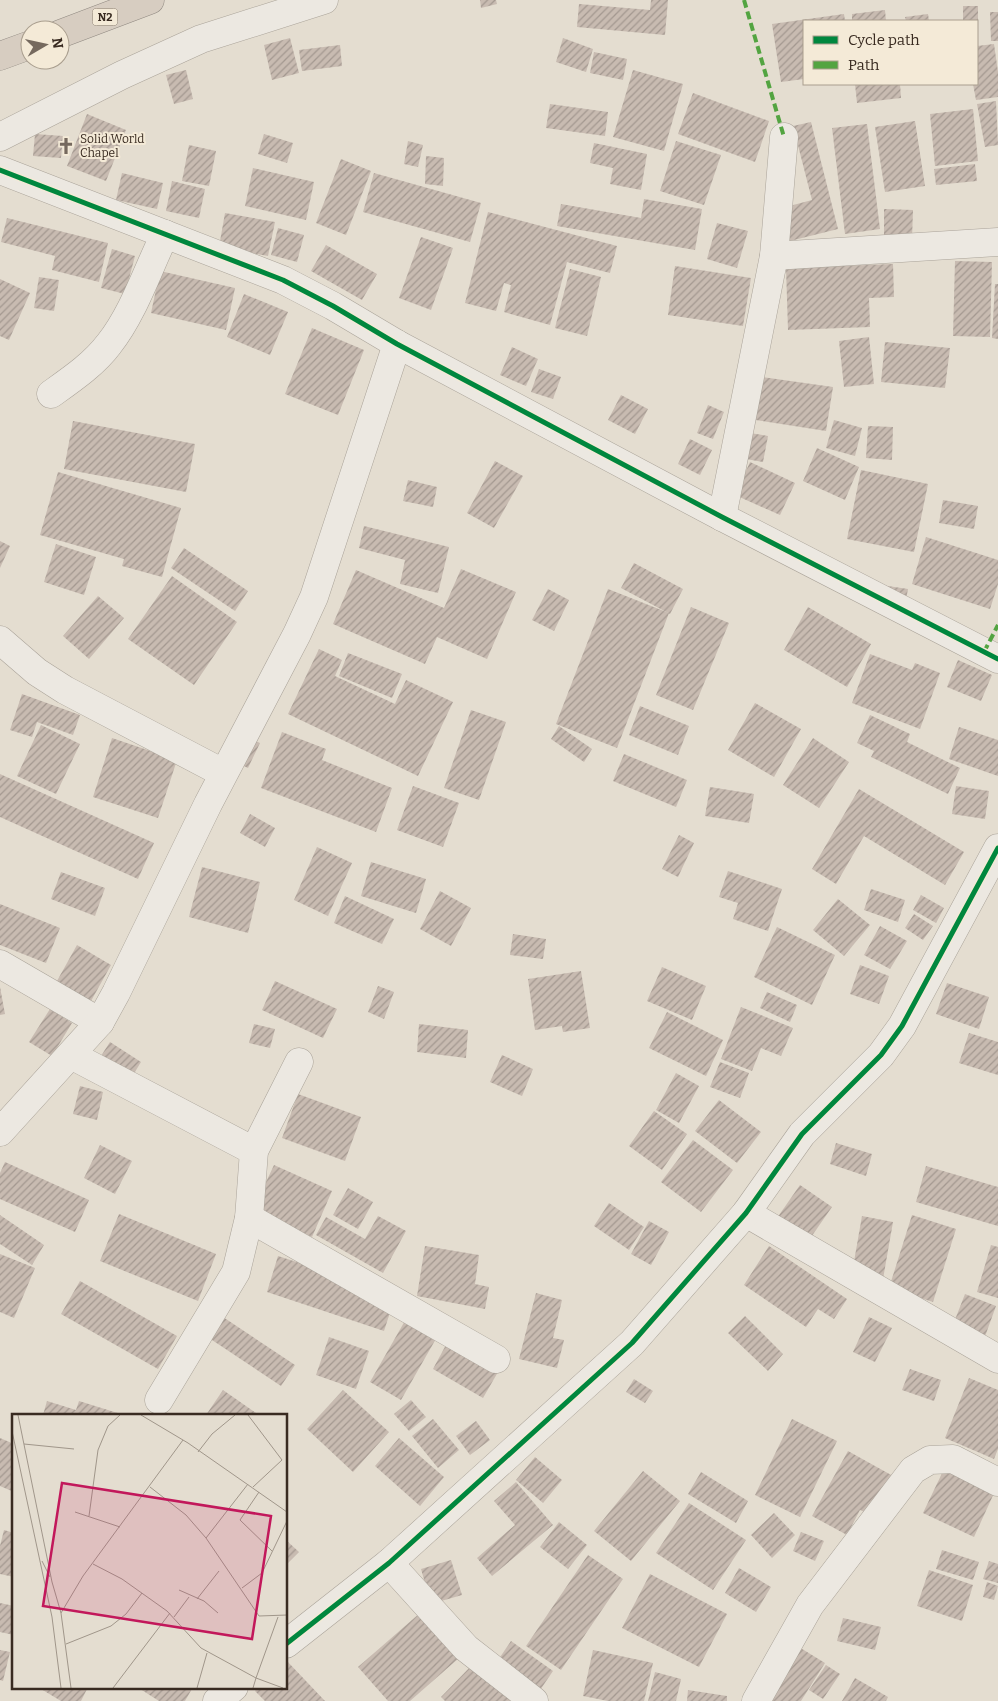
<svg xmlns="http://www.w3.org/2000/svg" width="998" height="1701" font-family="Bitter,serif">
<defs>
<pattern id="building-hatch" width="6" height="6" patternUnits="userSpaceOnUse" patternTransform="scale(1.25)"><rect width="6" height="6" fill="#c8bbb1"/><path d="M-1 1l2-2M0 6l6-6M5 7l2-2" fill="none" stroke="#a39890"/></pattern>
</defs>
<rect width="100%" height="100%" fill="#e4ddd0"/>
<g fill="url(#building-hatch)">
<polygon points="480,0 496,0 497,4 481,8"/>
<polygon points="651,0 668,0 665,35 577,27 579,4 650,10"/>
<rect x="963" y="6" width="15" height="15"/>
<polygon points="885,10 886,21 852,21 852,14"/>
<polygon points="990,12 998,12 998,41 991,41"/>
<polygon points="844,14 845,21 804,21 804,79 781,82 772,24"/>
<polygon points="928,14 929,21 906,21 905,17"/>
<polygon points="290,38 299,73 272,80 264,45"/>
<polygon points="563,38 593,49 586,72 556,62"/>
<polygon points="994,44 998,72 998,97 976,100 973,84 977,84 977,46"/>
<polygon points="340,45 342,66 302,71 299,50"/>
<polygon points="594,52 627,59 623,80 590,73"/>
<polygon points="186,70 193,99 174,104 166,75"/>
<polygon points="633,70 683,84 664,151 613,137"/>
<polygon points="855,84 900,84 901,98 857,103"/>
<polygon points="693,93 769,121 755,162 678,134"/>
<polygon points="996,101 998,145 985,147 977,104"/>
<polygon points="550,104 608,112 605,136 546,128"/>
<polygon points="973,109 978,161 935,166 930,114"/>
<polygon points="87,114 126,130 106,181 67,166"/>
<polygon points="915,121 925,186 885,192 875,127"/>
<polygon points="811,122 838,229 790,241 782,208 812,200 793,126"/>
<polygon points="867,124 880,229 845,234 832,128"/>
<polygon points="35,134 63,136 61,158 33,156"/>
<polygon points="264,134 293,143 287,163 258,154"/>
<polygon points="408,141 423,145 418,167 404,164"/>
<polygon points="676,141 721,155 704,205 660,191"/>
<polygon points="594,143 647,154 641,190 610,184 613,168 590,163"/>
<polygon points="189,145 216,151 209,186 182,181"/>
<polygon points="426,156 444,158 443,186 425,184"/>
<polygon points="341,159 371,171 346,235 316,223"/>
<polygon points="975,164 977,181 936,185 934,169"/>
<polygon points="253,168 314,182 306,220 245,206"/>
<polygon points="122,173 163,183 157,209 116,200"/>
<polygon points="374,173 481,203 470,242 363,212"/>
<polygon points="172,181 205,189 199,218 166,211"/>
<polygon points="644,199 702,209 695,250 557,226 561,204 641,218"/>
<polygon points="884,209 913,210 912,239 884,238"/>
<polygon points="488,212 617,246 610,273 567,262 550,325 504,312 511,285 504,283 496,311 465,303"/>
<polygon points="225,213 275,222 268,256 219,247"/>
<polygon points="7,218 108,243 99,282 52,270 55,256 1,242"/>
<polygon points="717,223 748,231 737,268 707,259"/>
<polygon points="278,228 304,235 297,262 271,255"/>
<polygon points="421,237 453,248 431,310 399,298"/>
<polygon points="326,245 377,274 362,300 311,271"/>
<polygon points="112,249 135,256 125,294 101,288"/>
<polygon points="955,261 992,262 990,337 953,336"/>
<polygon points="893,264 894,297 869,298 870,327 788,330 786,268"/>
<polygon points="675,266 751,278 743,326 668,315"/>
<polygon points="570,269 601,277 587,336 555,328"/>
<polygon points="160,271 235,288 226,330 151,313"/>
<polygon points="39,277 59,280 54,311 34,308"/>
<polygon points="0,279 30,293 9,340 0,336"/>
<polygon points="995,284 998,284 998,339 992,338"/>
<polygon points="244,294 288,312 270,355 227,337"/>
<polygon points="312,328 364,350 338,415 285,394"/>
<polygon points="869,337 874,384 844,387 839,341"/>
<polygon points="885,342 950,348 945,388 881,382"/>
<polygon points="512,347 538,359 526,386 500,375"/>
<polygon points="539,369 561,377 553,399 531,392"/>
<polygon points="755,376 833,387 826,431 749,419"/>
<polygon points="621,395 648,409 635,434 608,420"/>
<polygon points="708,405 724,412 713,439 697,433"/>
<polygon points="834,420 862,428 855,456 826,448"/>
<polygon points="73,421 195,444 186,492 64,469"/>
<polygon points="868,426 893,427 892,460 866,458"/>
<polygon points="750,433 768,436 763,462 746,459"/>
<polygon points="690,439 712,450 700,475 678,464"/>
<polygon points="817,448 859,467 845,500 803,481"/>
<polygon points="495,461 523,476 494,528 467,513"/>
<polygon points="750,462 795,483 780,515 735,495"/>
<polygon points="861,470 928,484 914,552 847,539"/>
<polygon points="58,472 181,508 162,577 122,566 124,559 40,535"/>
<polygon points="408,480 437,487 433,507 403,501"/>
<polygon points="943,500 978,506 974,529 939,523"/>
<polygon points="364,526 449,547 438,593 400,584 405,560 359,548"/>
<polygon points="926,537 998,560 998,584 990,609 912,584"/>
<polygon points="0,541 10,546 0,568"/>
<polygon points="56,544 96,557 84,595 44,582"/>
<polygon points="184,548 248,591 235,611 171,568"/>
<polygon points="634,563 683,589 670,614 621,588"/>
<polygon points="461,569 516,592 487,659 437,637 425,664 333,624 356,570 444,608"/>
<polygon points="172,576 237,622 194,685 128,639"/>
<polygon points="881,585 908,589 904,611"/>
<polygon points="548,589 569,600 554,631 532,620"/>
<polygon points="608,589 669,613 617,748 556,724"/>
<polygon points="98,596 124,618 89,659 63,636"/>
<polygon points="691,607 729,623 693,710 656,695"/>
<polygon points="808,607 871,644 847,687 784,650"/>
<polygon points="319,649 342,660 335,676 395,704 406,680 453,702 418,776 288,714"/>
<polygon points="348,653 402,674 392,698 339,676"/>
<polygon points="870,654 912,670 915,663 940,673 920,729 852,703"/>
<polygon points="958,660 992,675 981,701 947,687"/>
<polygon points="22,694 80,715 73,735 37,722 32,737 10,730"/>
<polygon points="755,703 801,729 774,777 728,750"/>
<polygon points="640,706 689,726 678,755 629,735"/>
<polygon points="471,710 506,722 479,800 444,788"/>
<polygon points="870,715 910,734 907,742 960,768 948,794 871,757 874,751 857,743"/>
<polygon points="41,725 80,744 56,794 17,776"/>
<polygon points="559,726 592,749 584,762 551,739"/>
<polygon points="959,727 998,740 998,776 949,759"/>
<polygon points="282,732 326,749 322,760 392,788 376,832 261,788"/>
<polygon points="242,735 260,743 248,768 231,760"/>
<polygon points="112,738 177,760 158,818 93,797"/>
<polygon points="813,738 849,762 819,808 783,785"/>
<polygon points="624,754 687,780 676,807 613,781"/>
<polygon points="0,774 154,843 138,879 0,817"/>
<polygon points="413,786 459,803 443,847 397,830"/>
<polygon points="956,786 989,791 985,819 952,814"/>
<polygon points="710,787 754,794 749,823 705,816"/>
<polygon points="859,789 964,852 945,885 864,836 836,884 812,869"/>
<polygon points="250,814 275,828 265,847 240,833"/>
<polygon points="679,835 694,843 678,877 662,869"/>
<polygon points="317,847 352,863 328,916 294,900"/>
<polygon points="371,862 426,879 416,913 361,896"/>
<polygon points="202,867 260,882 248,933 189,917"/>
<polygon points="728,871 782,889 768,931 733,919 738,903 719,897"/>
<polygon points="61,872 105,888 95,916 51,899"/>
<polygon points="871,889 905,900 898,922 864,910"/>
<polygon points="440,891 471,908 451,946 420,929"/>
<polygon points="921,895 944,908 936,923 913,910"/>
<polygon points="345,896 394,919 382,944 334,923"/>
<polygon points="838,899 870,925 844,956 813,930"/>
<polygon points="0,904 60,928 46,963 0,945"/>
<polygon points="914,914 933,926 923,940 905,928"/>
<polygon points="880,926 907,941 890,969 864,955"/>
<polygon points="777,927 835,955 812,1005 754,977"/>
<polygon points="513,934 546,939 543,959 510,955"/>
<polygon points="77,945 111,965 91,1001 57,981"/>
<polygon points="860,965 889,976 879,1004 850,994"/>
<polygon points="662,967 706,986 692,1020 647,1001"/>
<polygon points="581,971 590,1028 563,1032 562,1026 535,1030 528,979"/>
<polygon points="275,981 337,1009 323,1038 262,1010"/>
<polygon points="947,983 989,997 979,1029 936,1014"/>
<polygon points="378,986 394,992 384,1019 368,1012"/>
<polygon points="0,987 5,1014 0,1015"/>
<polygon points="767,992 797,1005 790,1022 760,1008"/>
<polygon points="741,1007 793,1028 781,1056 761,1048 752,1071 721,1059"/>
<polygon points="50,1009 72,1023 52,1056 29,1042"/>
<polygon points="667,1012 723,1040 706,1076 649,1048"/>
<polygon points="254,1024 275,1029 270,1048 249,1043"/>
<polygon points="419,1024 468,1030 466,1058 417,1052"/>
<polygon points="969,1033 998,1042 998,1075 959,1063"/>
<polygon points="110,1042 141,1062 133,1075 101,1056"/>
<polygon points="502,1055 533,1069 522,1096 490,1082"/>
<polygon points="720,1062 749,1073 740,1098 710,1087"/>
<polygon points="676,1073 699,1086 679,1123 656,1110"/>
<polygon points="80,1086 103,1092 97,1120 73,1114"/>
<polygon points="298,1094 361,1117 345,1161 282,1138"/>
<polygon points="719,1100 761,1132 737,1163 695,1131"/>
<polygon points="654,1111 687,1134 662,1170 629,1146"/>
<polygon points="693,1140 733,1170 701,1212 661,1182"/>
<polygon points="836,1143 872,1154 866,1176 830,1164"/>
<polygon points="100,1145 132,1161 115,1194 84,1178"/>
<polygon points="5,1162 89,1200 75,1232 0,1199 0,1173"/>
<polygon points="274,1165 332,1191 312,1237 253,1210"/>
<polygon points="926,1166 998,1187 998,1226 916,1202"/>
<polygon points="800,1185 832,1207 809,1240 777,1218"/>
<polygon points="348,1188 373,1202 358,1229 333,1215"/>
<polygon points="609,1203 644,1227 629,1250 594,1226"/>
<polygon points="119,1214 216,1254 198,1301 100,1261"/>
<polygon points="0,1215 44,1245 32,1265 0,1244"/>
<polygon points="912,1215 956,1229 933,1302 889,1288"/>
<polygon points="378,1216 406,1231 383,1273 316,1235 326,1217 365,1239"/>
<polygon points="862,1216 893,1222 883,1279 852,1273"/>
<polygon points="649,1221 669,1232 651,1265 631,1254"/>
<polygon points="991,1245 998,1247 998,1298 977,1292"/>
<polygon points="425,1246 479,1255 475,1284 489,1287 485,1309 417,1296"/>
<polygon points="769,1246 847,1299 834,1319 818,1309 806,1327 744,1285"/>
<polygon points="0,1254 35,1268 14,1318 0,1312"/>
<polygon points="278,1256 396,1294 384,1331 267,1292"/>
<polygon points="80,1281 177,1336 158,1369 61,1314"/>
<polygon points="536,1293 562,1300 553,1338 564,1340 557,1368 519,1359"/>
<polygon points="965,1294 996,1306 983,1342 951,1330"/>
<polygon points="745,1316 783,1354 768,1371 728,1333"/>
<polygon points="223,1317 295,1365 281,1386 209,1338"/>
<polygon points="869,1317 892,1328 875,1362 853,1352"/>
<polygon points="406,1319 437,1337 401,1400 370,1382"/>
<polygon points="329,1337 369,1351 356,1389 316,1375"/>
<polygon points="447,1343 498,1372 483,1398 433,1369"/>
<polygon points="910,1369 941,1380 934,1401 902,1390"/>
<polygon points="969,1378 998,1390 998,1449 994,1459 945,1438"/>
<polygon points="634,1379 653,1391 645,1403 626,1392"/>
<polygon points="223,1390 259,1415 206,1415"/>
<polygon points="343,1390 389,1432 353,1472 307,1429"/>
<polygon points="411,1400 426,1417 409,1431 394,1414"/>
<polygon points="47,1401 76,1410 79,1401 124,1415 43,1415"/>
<polygon points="433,1419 459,1450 438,1468 412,1436"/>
<polygon points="792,1419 837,1441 800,1517 755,1495"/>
<polygon points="476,1421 490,1440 470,1455 456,1436"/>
<polygon points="0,1438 14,1444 14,1492 0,1486"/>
<polygon points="399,1438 444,1477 420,1506 375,1466"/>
<polygon points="848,1451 893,1476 871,1515 860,1510 847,1535 812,1516"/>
<polygon points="535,1457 562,1480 543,1503 516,1480"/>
<polygon points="945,1467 995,1491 974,1537 923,1513"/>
<polygon points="643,1471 680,1501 631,1561 594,1531"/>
<polygon points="701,1472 748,1501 736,1523 688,1494"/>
<polygon points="516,1482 553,1525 492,1576 477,1558 515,1525 494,1501"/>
<polygon points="689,1503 746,1540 713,1590 656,1553"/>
<polygon points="774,1513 795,1535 772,1558 751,1535"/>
<polygon points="559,1522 587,1545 568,1569 540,1547"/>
<polygon points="4,1530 14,1533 14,1577 0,1574 0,1546"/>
<polygon points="801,1532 824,1541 815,1561 793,1551"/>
<polygon points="286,1540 299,1552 286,1565"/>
<polygon points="942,1550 979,1562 973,1580 936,1569"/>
<polygon points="588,1555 623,1579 561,1670 526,1646"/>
<polygon points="451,1560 462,1595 431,1604 421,1569"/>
<polygon points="989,1561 998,1564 998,1583 983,1579"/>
<polygon points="739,1568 771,1587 756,1612 725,1593"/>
<polygon points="929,1570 973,1585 962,1621 917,1606"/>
<polygon points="650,1574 727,1614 699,1667 622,1628"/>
<polygon points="987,1582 998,1586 994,1600 983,1597"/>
<polygon points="0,1603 14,1606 14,1635 0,1632"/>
<polygon points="420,1613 459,1658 410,1701 388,1701 358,1667"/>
<polygon points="843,1618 881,1627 875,1650 837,1641"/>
<polygon points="511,1641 553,1671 536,1696 494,1666"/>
<polygon points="794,1644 825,1663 801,1701 767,1701"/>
<polygon points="0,1650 10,1652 3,1681 0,1680"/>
<polygon points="593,1650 653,1663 644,1701 608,1701 583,1696"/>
<polygon points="286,1660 325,1701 265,1701 255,1691 258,1687 286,1687"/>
<polygon points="473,1664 513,1701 445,1701 441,1697"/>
<polygon points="826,1665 840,1674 823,1699 809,1690"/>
<polygon points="655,1672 681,1679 676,1701 648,1701"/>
<polygon points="855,1678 888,1697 886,1701 842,1701"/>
<polygon points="42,1687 88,1687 81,1701 61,1701 41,1689"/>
<polygon points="137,1687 193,1687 185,1701 159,1701"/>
<polygon points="688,1690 727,1696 727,1701 687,1701"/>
</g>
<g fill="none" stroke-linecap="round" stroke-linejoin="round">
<g stroke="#aaa399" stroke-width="29">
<g id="minor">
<polyline points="0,137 122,75 201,39 324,0"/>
<polyline points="0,170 283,280 333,306 397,344 722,517 998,659"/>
<polyline points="774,256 998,242"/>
<path d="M51 394C72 379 94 364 109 344 133 314 148 269 165 234"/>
<polyline points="722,517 774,256 784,137"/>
<polyline points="0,640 37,672 65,690 223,773"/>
<polyline points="0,964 100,1022"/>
<polyline points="71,1055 254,1151"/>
<polyline points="0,1132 100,1022 116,993 208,804 297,634 314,597 397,344"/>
<polyline points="746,1213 998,1359"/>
<polyline points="249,1218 496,1359"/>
<polyline points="159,1400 236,1272 249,1218 254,1151 299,1062"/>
<polyline points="389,1563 466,1648 534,1701"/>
<polyline points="286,1644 389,1563 632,1343 746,1213 802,1134 881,1055 902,1026 998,848"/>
<polyline points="217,1701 234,1687"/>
<polyline points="756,1701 810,1605 913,1470 930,1460 953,1459 998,1482"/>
</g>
</g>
<g stroke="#8f8880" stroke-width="29">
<g id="highway">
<polyline points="60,34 150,0"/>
<polyline points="0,56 30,45"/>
</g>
</g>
<use href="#minor" stroke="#ece8e1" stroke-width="28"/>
<use href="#highway" stroke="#d7cdc1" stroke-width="28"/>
<g stroke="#53a441" stroke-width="4" stroke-dasharray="8 4" stroke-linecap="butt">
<polyline points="744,0 784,137"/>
<polyline points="984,652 998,625"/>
</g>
<g stroke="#f4ead7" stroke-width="8">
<g id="cycleway">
<polyline points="0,170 283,280 333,306 397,344 722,517 998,659"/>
<polyline points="286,1644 389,1563 632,1343 746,1213 802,1134 881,1055 902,1026 998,848"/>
</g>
</g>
<use href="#cycleway" stroke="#00873e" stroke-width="5"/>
</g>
<defs>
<g id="church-bare" transform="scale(1.35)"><path d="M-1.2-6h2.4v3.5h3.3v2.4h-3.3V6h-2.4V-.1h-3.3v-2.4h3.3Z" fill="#75695e" stroke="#f4ead7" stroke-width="2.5" paint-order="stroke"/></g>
</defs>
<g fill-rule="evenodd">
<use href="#church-bare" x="66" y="146"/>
</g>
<g text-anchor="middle" stroke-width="4" stroke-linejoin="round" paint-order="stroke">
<rect fill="#f4ead7" stroke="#716458" stroke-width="1" x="92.5" y="8.5" width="25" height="17" rx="4"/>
<g font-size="11" font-weight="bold" fill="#392b21">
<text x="105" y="21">N2</text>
</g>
<g font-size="12" fill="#392b21" stroke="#f4ead7" text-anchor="start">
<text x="80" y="143">Solid World<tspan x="80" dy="14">Chapel</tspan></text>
</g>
</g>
<g transform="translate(12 1414)">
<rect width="275" height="275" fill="#e4ddd0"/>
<path fill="none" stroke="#a0968a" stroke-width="1" d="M6 1 40 168 49 199 59 274M129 1 176 29 275 98M236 1 270 46 241 73M0 17 40 203 49 274M12 30 62 35M186 38 200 20 223 1M138 73 174 101 194 124 247 202 275 201M247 78 228 106 260 137M63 98 108 113M77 102 86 36 96 12 108 1M194 124 236 70M30 147 38 163M81 150 110 165 155 197 189 234 244 264 266 203M230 174 250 159 275 107M167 176 192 187 206 199M185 185 207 157M49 199 71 162 171 26M162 203 177 183M54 230 99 212 114 200 130 179M101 274 158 199M185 274 195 239M241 274 244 264 271 274"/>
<path fill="#c2185b" fill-opacity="0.15" stroke="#c2185b" stroke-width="2.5" d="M50 69 259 102 240 225 31 192Z"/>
<rect width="275" height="275" fill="none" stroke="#392b21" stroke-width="2.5"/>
</g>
<rect x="803" y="20" width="175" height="65" fill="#f4ead7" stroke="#a99e8e"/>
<rect x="813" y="36" width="25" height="8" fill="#00873e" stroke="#a99e8e"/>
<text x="848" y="45" font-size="15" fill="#392b21">Cycle path</text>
<rect x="813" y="61" width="25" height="8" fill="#53a441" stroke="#a99e8e"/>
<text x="848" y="70" font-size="15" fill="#392b21">Path</text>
<g transform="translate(45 45) rotate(81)"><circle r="24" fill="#f4ead7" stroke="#a99e8e"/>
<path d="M0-4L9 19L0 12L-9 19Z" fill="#75695e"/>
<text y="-8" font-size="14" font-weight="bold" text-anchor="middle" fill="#392b21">N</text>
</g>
</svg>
